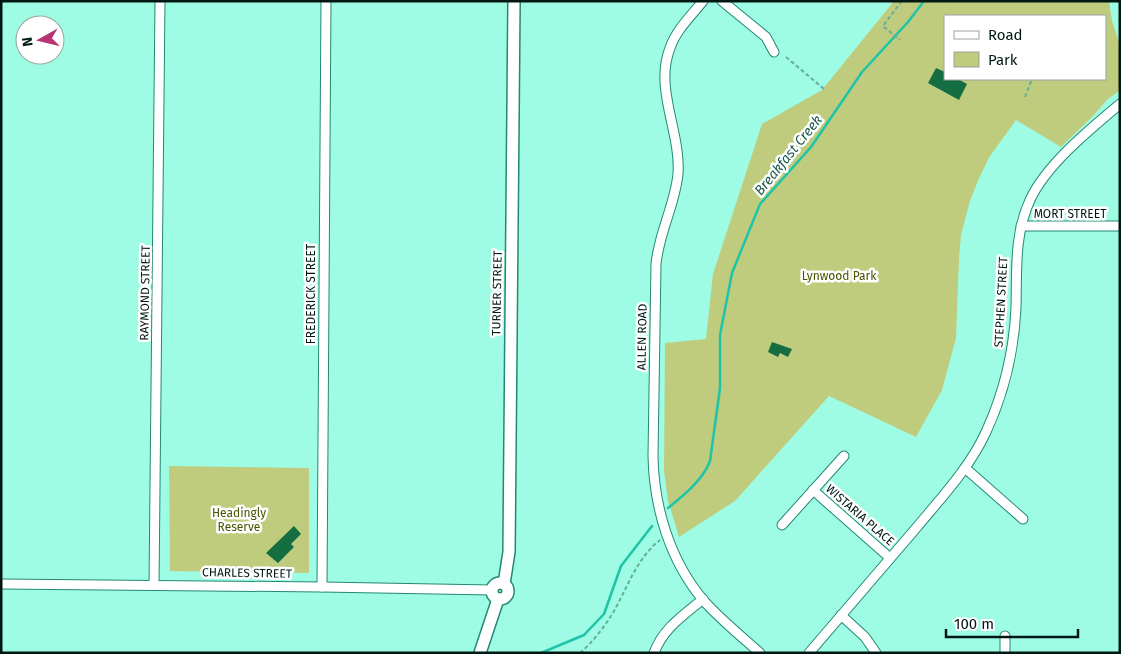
<svg xmlns="http://www.w3.org/2000/svg" width="1121" height="654" font-family="'Fira Sans',sans-serif">
<rect width="100%" height="100%" fill="#9efce4"/>
<g fill="#bfcc7e" fill-rule="evenodd">
<path d="M894 1H1109L1112 21 1120 45V90L1107 100 1093 116 1061 147 1016 120 990 156 979 178 970 201 961 235 959 258 956 338 942 390 916 437 829 396 735 501 679 537 668 501 664 471 665 343 706 339 713 274 762 124 822 90ZM945 16H1105V79H945Z"/>
<polygon points="169,466 309,468 309,573 170,571"/>
</g>
<g fill="none" stroke-linecap="round" stroke-linejoin="round">
<g stroke="#1ec4a7" stroke-width="2.5">
<path d="M668 508C683 496 703 480 710 461L720 388V335L732 273 760 204 811 147 862 72 908 22 924 1"/>
<polyline points="541,653 584,635 604,614 621,566 652,526"/>
</g>
</g>
<g fill="#156d42">
<polygon points="936,68 945,72 945,79 958,79 967,84 959,100 928,83"/>
<polygon points="772,342 792,349 788,357 780,353 778,357 768,352"/>
<polygon points="294,526 301,534 291,544 294,547 278,563 266,553"/>
</g>
<g fill="none" stroke-linecap="round" stroke-linejoin="round">
<g stroke="#238875" stroke-width="11">
<g id="minor">
<path d="M703 1C691 16 676 30 670 48 654 89 681 132 678 174 675 205 659 232 656 264L653 456C654 508 670 561 704 601 721 620 741 636 760 653"/>
<polyline points="722,1 766,37 774,52"/>
<polyline points="1021,226 1120,226"/>
<polyline points="965,468 1023,519"/>
<polyline points="813,490 890,558"/>
<polyline points="782,525 844,456"/>
<polyline points="1,584 322,587 492,590"/>
<polyline points="154,585 160,1"/>
<polyline points="322,587 326,1"/>
<polyline points="841,615 865,637 876,653"/>
<polyline points="1005,636 1005,653"/>
<path d="M654 653C663 628 684 615 703 599"/>
<path d="M809 653C845 611 881 569 917 527 942 497 970 467 986 432 1004 393 1014 351 1016 308 1017 270 1014 235 1030 200 1046 165 1090 129 1120 104"/>
</g>
</g>
<g stroke="#238875" stroke-width="14">
<g id="tertiary">
<circle cx="500" cy="591" r="8"/>
<polyline points="504,584 509,552 514,1"/>
<polyline points="480,653 498,599"/>
</g>
</g>
<g stroke="#67ad9b" stroke-width="2" stroke-dasharray="4 2.5" stroke-linecap="butt">
<polyline points="900,1 901,2 883,26 900,40"/>
<polyline points="786,57 824,89"/>
<polyline points="1025,97 1032,79"/>
<path d="M580 653C593 642 605 626 614 611 628 586 637 558 660 540"/>
</g>
<use href="#minor" stroke="#fff" stroke-width="9"/>
<use href="#tertiary" stroke="#fff" stroke-width="11"/>
</g>
<g text-anchor="middle" stroke-width="5" stroke-linejoin="round" paint-order="stroke">
<g font-size="12" fill="#001812" stroke="#fff">
<text x="1070" y="218">MORT STREET</text>
<text transform="translate(145 293) rotate(-89)" y="4">RAYMOND STREET</text>
<text transform="translate(497 293) rotate(-89)" y="4">TURNER STREET</text>
<text transform="translate(311 294) rotate(-90)" y="4">FREDERICK STREET</text>
<text transform="translate(1001 302) rotate(-87)" y="4">STEPHEN STREET</text>
<text transform="translate(642 337) rotate(-89)" y="4">ALLEN ROAD</text>
<text transform="translate(860 515) rotate(41)" y="4">WISTARIA PLACE</text>
<text transform="translate(247 573) rotate(1)" y="4">CHARLES STREET</text>
</g>
<g font-size="12" fill="#4b5300" stroke="#fff">
<text x="839" y="280">Lynwood Park</text>
<text x="239" y="517">Headingly<tspan x="239" dy="14">Reserve</tspan></text>
</g>
<g font-size="14" font-style="italic" fill="#1d594c" stroke="#fff">
<text transform="translate(788 155) rotate(-51)" y="5">Breakfast Creek</text>
</g>
</g>
<rect width="1121" height="654" fill="none" stroke="#001812" stroke-width="5"/>
<rect x="944" y="15" width="162" height="65" fill="#ffffff" stroke="#99a3a0"/>
<rect x="954" y="31" width="25" height="8" fill="#ffffff" stroke="#99a3a0"/>
<text x="988" y="40" font-size="15" fill="#001812">Road</text>
<rect x="954" y="52" width="25" height="15" fill="#bfcc7e" stroke="#99a3a0"/>
<text x="988" y="65" font-size="15" fill="#001812">Park</text>
<g transform="translate(40 40) rotate(262)"><circle r="24" fill="#ffffff" stroke="#99a3a0"/>
<path d="M0-4L9 19L0 12L-9 19Z" fill="#ba3372"/>
<text y="-8" font-size="14" font-weight="bold" text-anchor="middle" fill="#001812">N</text>
</g>
<path d="M946 629v8h132v-8" fill="none" stroke="#001812" stroke-width="2.5"/>
<text x="954" y="629" font-size="15" fill="#001812" stroke="#ffffff" stroke-width="4" paint-order="stroke">100 m</text>
</svg>
